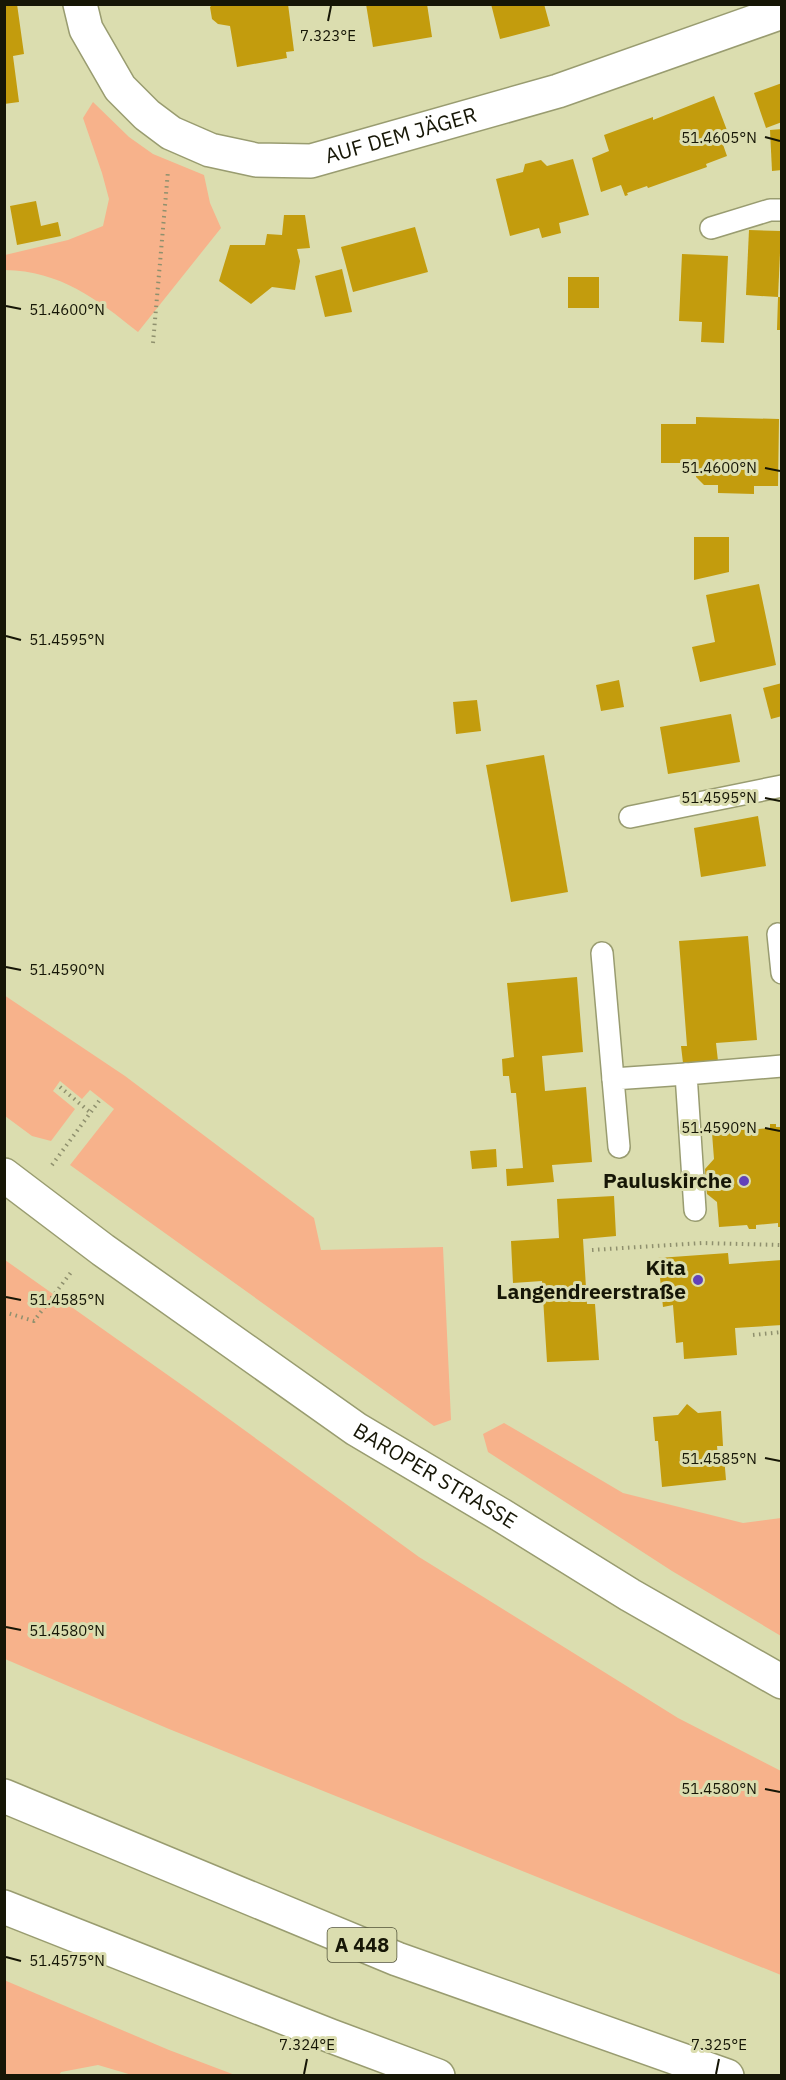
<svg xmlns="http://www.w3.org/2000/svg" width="786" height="2080" font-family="'IBM Plex Sans',sans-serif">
<rect width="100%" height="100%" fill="#dbddaf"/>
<g fill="#f7b28b">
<path d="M93 102 129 137 153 154 204 175 210 203 221 228 138 332C97 299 60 271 5 270V255L68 240 103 226 109 199 102 173 83 118Z"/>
<polygon points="4,995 125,1076 314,1218 321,1250 443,1247 451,1420 434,1426 70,1165 114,1109 90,1090 82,1099 60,1081 53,1091 75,1109 51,1141 32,1136 5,1116"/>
<polygon points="5,1260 196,1395 419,1557 678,1718 781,1771 781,1975 169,1729 5,1659"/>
<polygon points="504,1423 623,1493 743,1523 781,1518 781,1636 672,1571 488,1452 483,1434"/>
<polygon points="4,1980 169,2050 235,2075 132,2075 98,2065 61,2072 59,2075 5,2075"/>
</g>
<g fill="#c39c0d">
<polygon points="4,4 17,4 24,54 13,56 19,102 4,104"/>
<polygon points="213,4 288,4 294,51 286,52 287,58 237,67 230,26 218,24 212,19 210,7"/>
<polygon points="366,4 427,4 432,37 373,47"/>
<polygon points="491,4 544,4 550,26 500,39"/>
<polygon points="782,83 782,122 766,128 754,93"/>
<polygon points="714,96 728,133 720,136 727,156 706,164 707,167 648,188 647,186 627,193 628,195 625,196 621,185 601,192 592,158 609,151 604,135 653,117 653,120"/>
<polygon points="782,129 782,170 772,171 770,130"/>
<polygon points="573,159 589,215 559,223 561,233 542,238 539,228 510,236 496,179 523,172 525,164 541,160 547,166"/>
<polygon points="36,201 41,226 58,222 61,236 17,245 10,206"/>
<polygon points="284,215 305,215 310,248 297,249 300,261 295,290 272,287 251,304 219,281 230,245 265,245 267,234 282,235"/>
<polygon points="415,227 428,272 353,292 341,247"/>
<polygon points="749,230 781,231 778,297 746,295"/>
<polygon points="682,254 728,256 724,343 701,342 702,322 679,321"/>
<polygon points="342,269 352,312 325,317 315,276"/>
<rect x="568" y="277" width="31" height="31"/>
<polygon points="778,297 782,297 782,330 777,330"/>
<polygon points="696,417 779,419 778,486 754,486 754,494 718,493 718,485 704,485 696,477 696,463 661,463 661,424 696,424"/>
<polygon points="694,537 729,537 729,572 694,580"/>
<polygon points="759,584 776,665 700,682 692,647 715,642 706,595"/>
<polygon points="619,680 624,707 601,711 596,685"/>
<polygon points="782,683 782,716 771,719 763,688"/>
<polygon points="477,700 481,731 456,734 453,702"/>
<polygon points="731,714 740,762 668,774 660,727"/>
<polygon points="544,755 568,892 511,902 486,765"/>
<polygon points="758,816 766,866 701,877 694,828"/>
<polygon points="748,936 757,1040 716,1043 718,1061 683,1063 681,1046 687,1046 679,941"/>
<polygon points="577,977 583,1052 542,1056 545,1091 586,1087 592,1162 552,1165 554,1182 507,1186 506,1169 523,1168 516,1093 511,1093 509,1076 503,1076 502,1059 514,1057 507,983"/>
<polygon points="770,1124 776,1124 776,1127 782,1127 782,1227 778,1227 778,1223 756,1225 756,1229 749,1229 747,1225 719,1227 717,1202 707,1194 705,1169 714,1159 712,1133 739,1131 741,1126 748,1126 748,1130 770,1128"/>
<polygon points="496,1149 497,1167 472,1169 470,1151"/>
<polygon points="614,1196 616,1236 583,1239 587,1304 595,1304 599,1360 547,1362 542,1281 513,1283 511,1241 559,1238 557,1199"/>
<polygon points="728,1253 729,1264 782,1260 782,1325 735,1328 737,1355 684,1359 683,1342 676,1343 673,1305 663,1307 658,1258"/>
<polygon points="687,1404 698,1413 721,1411 723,1446 717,1446 718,1457 724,1456 726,1480 662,1487 658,1441 655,1441 653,1417 678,1415"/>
</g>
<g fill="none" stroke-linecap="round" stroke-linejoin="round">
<g stroke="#999c70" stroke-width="24">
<g id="service">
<polyline points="711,228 770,210 782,210"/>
<polyline points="630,817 782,786"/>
<polyline points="778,934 782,973"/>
<polyline points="602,953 613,1079"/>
<polyline points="619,1147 613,1079 686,1074"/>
<polyline points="695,1210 686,1074 782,1066"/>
</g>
</g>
<g stroke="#999c70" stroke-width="36">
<g id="minor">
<path id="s1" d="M80 4 86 29 120 88 147 115 171 133 210 150 256 160 311 161 558 91 782 12"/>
</g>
</g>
<g stroke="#999c70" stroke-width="36">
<g id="secondary">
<path id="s2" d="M4 1175 103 1250 356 1429 501 1515 630 1595 782 1682"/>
</g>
</g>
<g stroke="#999c70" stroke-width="36">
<g id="motorway">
<polyline points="4,1796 397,1959 727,2076"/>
<polyline points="4,1907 331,2036 438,2076"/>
</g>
</g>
<g stroke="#8f906e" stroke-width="4" stroke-dasharray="1.5 4.5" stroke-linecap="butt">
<polyline points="153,343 168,171"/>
<polyline points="60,1087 91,1113"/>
<polyline points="52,1165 99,1101"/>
<polyline points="592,1250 702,1243 782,1245"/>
<polyline points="4,1312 34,1321 72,1271"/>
<polyline points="753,1335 782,1332"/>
</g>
<use href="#service" stroke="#fff" stroke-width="21"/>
<use href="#minor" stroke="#fff" stroke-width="33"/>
<use href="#secondary" stroke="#fff" stroke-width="33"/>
<use href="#motorway" stroke="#fff" stroke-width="33"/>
</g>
<path fill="none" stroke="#161606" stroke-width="2" d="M328 21 331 6M765 137 780 141M6 306 21 309M765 468 780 471M6 636 21 640M765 798 780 801M6 967 21 970M765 1128 780 1131M6 1297 21 1300M765 1458 780 1461M6 1627 21 1630M765 1789 780 1792M6 1957 21 1961M304 2074 307 2059M716 2074 719 2059"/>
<g fill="#6242ba" stroke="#dbddaf" stroke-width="2">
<circle cx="744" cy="1181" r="6"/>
<circle cx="698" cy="1280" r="6"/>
</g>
<g text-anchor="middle" stroke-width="6" stroke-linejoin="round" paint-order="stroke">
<rect fill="#dbddaf" stroke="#515239" stroke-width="1.5" x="327.5" y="1928" width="69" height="34" rx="4.5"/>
<g font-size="20" font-weight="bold" fill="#161606">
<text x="362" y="1952">A 448</text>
</g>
<g font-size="21" fill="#161606" stroke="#dbddaf">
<text dy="7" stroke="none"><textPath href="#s1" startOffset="400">AUF DEM JÄGER</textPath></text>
<text dy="7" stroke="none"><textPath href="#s2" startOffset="526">BAROPER STRASSE</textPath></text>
</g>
<g font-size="21" font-weight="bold" fill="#161606" stroke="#dbddaf" text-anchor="end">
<text x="732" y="1188">Pauluskirche</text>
<text x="686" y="1275">Kita<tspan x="686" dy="24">Langendreerstraße</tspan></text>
</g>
</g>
<g font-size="15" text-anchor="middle" fill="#161606" stroke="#dbddaf" stroke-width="6" stroke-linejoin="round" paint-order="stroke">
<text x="328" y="41">7.323°E</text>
<text x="719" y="143">51.4605°N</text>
<text x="67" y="315">51.4600°N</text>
<text x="719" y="473">51.4600°N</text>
<text x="67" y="645">51.4595°N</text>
<text x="719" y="803">51.4595°N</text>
<text x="67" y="975">51.4590°N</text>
<text x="719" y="1133">51.4590°N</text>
<text x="67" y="1305">51.4585°N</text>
<text x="719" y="1464">51.4585°N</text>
<text x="67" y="1636">51.4580°N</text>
<text x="719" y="1794">51.4580°N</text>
<text x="67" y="1966">51.4575°N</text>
<text x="307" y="2050">7.324°E</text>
<text x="719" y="2050">7.325°E</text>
</g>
<rect width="786" height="2080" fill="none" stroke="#161606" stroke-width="12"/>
</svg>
